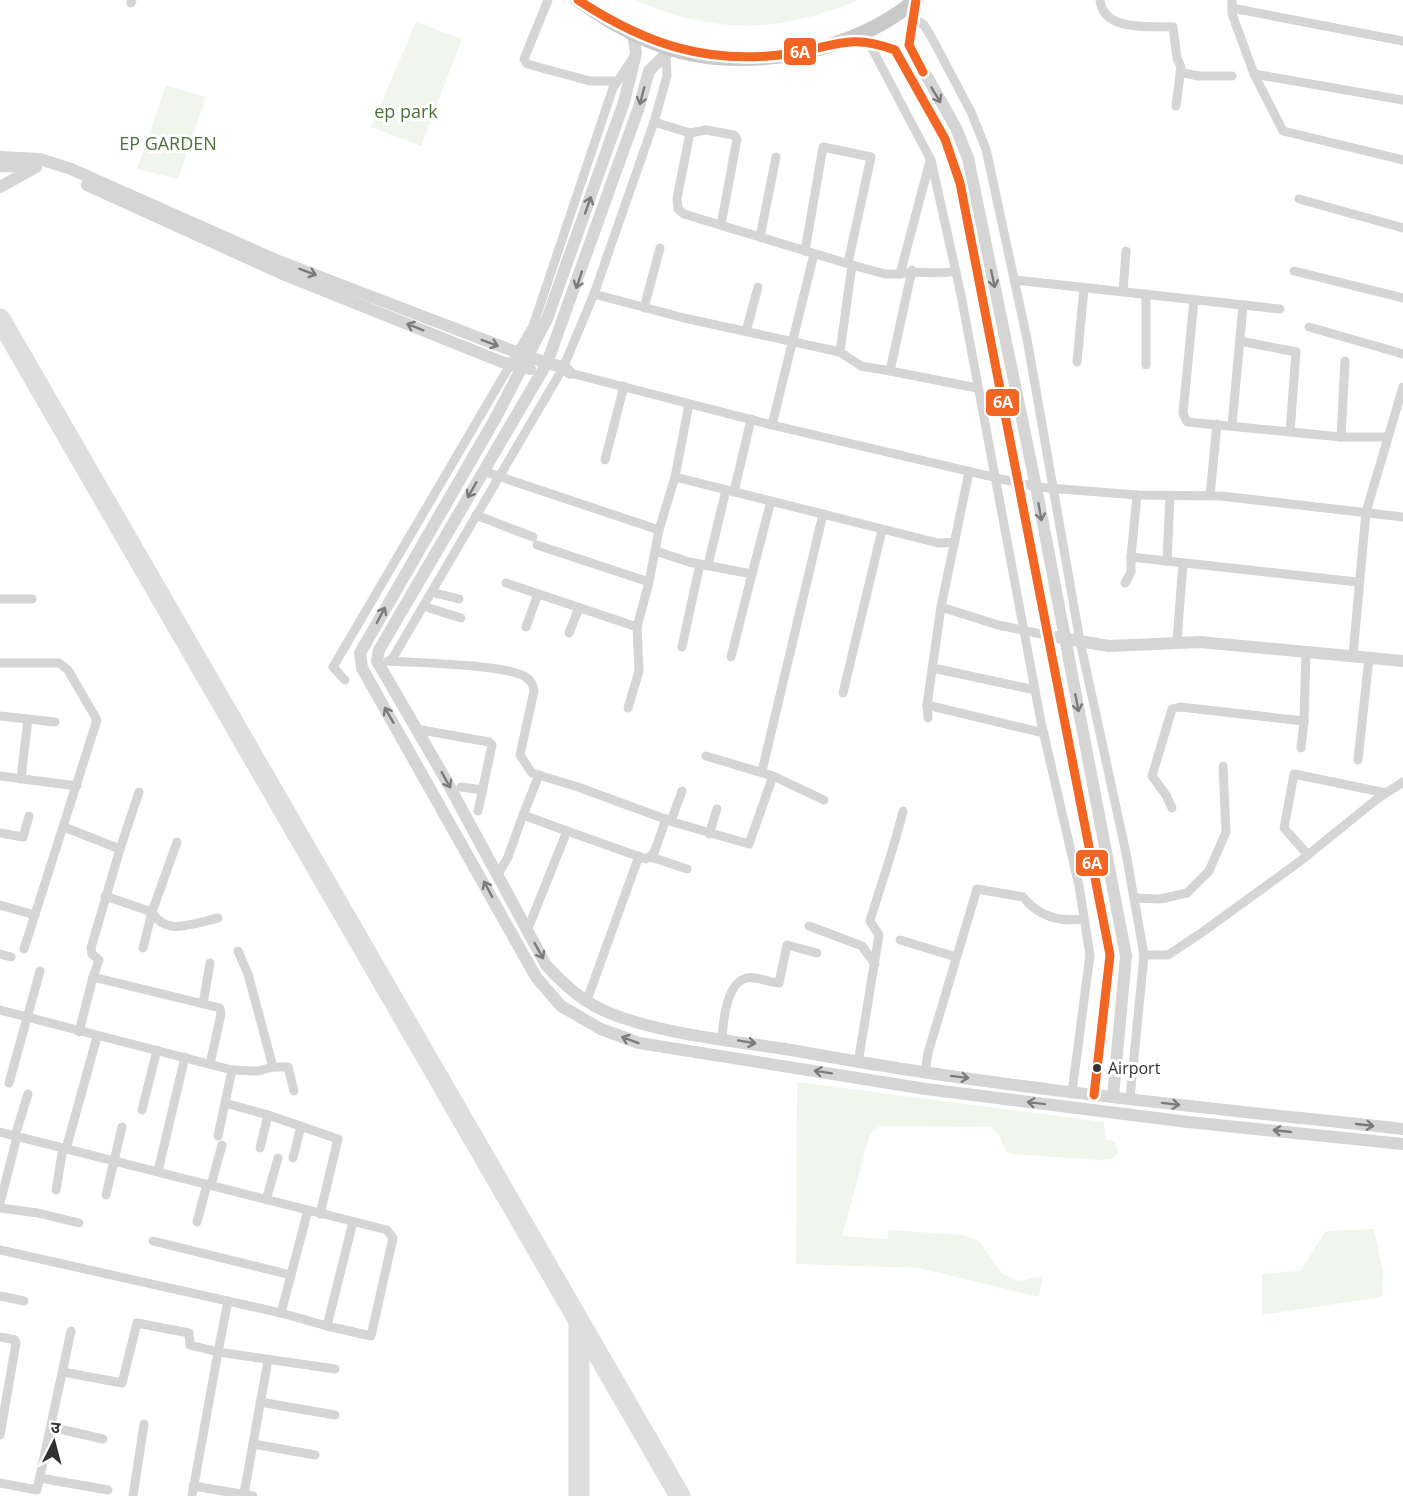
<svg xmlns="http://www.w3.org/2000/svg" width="1403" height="1496" font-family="'Open Sans','Noto Sans Devanagari',sans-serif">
<rect width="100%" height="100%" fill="#fff"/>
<g fill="#f1f6ed">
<path d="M635 0H859C779 33 715 35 635 0Z"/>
<polygon points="416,22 462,39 421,146 371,127"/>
<polygon points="166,85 206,97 178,179 137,169"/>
<polygon points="797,1082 1104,1122 1106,1140 1115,1141 1118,1152 1113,1159 1099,1160 1014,1154 1006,1152 999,1135 991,1127 880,1126 870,1134 842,1236 887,1239 889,1230 963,1235 979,1241 1002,1274 1019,1281 1043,1276 1039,1297 919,1268 796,1264"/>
<polygon points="1374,1229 1383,1271 1382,1297 1262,1315 1262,1274 1300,1271 1326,1231"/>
</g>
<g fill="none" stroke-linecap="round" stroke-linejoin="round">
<g stroke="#dedede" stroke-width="21">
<polyline points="0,319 680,1496"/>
<polyline points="579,1496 579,1323"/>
</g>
<g stroke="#d5d5d5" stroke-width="9">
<polyline points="548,0 524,59 527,64 590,81 617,81"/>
<path d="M1100 0C1103 32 1150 26 1173 27L1177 58 1181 67 1176 106"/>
<polyline points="1232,0 1232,14 1254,74 1403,100"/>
<polyline points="131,3 132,0"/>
<polyline points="1232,8 1403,41"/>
<polyline points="912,17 924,25 933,40 971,112 986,149 1027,339 1080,641 1126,853 1144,955 1130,1098"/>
<polyline points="869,43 931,160 961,295 1041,722 1079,886 1090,955 1072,1092"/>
<polyline points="1180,72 1198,76 1232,76"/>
<polyline points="1254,74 1283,131 1403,160"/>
<polyline points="654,122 690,133 677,198 678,209 684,214 852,265"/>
<polyline points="690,133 706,130 734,135 737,139 721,225"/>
<path d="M930 161 900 274C918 269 936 276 956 271"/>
<polyline points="1299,199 1403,228"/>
<polyline points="760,237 776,157"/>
<polyline points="805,251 823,147 871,157 848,263"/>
<polyline points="1294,271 1403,298"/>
<polyline points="900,274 885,274 852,265 840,352 861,366 890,371 912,270"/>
<polyline points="1015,280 1280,309"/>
<polyline points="1123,292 1126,251"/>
<polyline points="594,294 684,318 840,352"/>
<polyline points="1194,300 1183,413 1187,422 1341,437 1345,361"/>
<polyline points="644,308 660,248"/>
<polyline points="1309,327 1403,354"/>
<polyline points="746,332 758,287"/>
<polyline points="1240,341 1296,352 1290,432"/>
<polyline points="1077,362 1084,288"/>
<polyline points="1146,365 1146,294"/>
<polyline points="890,371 977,388"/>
<polyline points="570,373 772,425 1036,487 1137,495 1221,496 1403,517"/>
<polyline points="689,404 675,477 938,543 955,542"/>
<polyline points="772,425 814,254"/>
<polyline points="1232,425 1243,306"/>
<polyline points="1341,437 1387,437"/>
<polyline points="605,460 624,386"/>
<polyline points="483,471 659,530 675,477"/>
<polyline points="734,492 751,419"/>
<polyline points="1137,495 1131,557 1167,561"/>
<polyline points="1170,496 1167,561 1357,582"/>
<polyline points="1210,496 1217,424"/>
<polyline points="476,515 533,537"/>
<polyline points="537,545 649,582 659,530"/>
<polyline points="656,551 689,562 752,574 771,501"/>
<polyline points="708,565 726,490"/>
<polyline points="506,583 637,627"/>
<polyline points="1125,583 1131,572 1131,557"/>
<polyline points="431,592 459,599"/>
<polyline points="0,599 32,599"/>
<polyline points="423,606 461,618"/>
<polyline points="941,607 998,625 1046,635"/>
<polyline points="526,627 538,594"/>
<polyline points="569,633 579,608"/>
<polyline points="1177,641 1183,563"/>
<polyline points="682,647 700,564"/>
<polyline points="1353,655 1366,512 1403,387"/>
<polyline points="731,657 752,574"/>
<path d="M388 661C419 663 499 664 524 676 531 680 533 684 534 691L520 755 532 773 578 787 676 823 749 844 773 776 706 756"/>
<polyline points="391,661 563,368 594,294 654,122 667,76 666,53"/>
<polyline points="0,663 59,663 68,670 97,720 24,949"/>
<polyline points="933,668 1035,690"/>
<polyline points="345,680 333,667 533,326 613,88 633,58"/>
<polyline points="843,693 882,530"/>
<polyline points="927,705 1044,733"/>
<polyline points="628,708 639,671 637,627 649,582"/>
<polyline points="0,716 55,722"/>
<polyline points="928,718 927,705 941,607 969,472"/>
<polyline points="416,729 489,742 492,745 478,811"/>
<polyline points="1301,748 1304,721"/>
<polyline points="1358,760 1369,658"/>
<polyline points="762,771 823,514"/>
<polyline points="0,776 77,786"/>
<polyline points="773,776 824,800"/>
<polyline points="21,779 28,719"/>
<polyline points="461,787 483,790"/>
<polyline points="1172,808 1166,795 1152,776 1172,709 1180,707 1304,721 1306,651"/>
<polyline points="523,815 539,775"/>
<polyline points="671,821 682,791"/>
<polyline points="64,827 120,849 139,792"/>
<polyline points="567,831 646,859 654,853 666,819"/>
<polyline points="0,833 23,837 29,816"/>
<polyline points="709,834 717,809"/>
<polyline points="1308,855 1284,828 1294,774 1386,793"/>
<polyline points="651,857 687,869"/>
<polyline points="497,876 508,857 523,815 567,831 527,931"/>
<polyline points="105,896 152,912 177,842"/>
<polyline points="1134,898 1160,899 1187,893 1209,871 1226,832 1223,766"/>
<polyline points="0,905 35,915"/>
<path d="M152 912C166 937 195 923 218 918"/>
<polyline points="809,926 862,946 875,964"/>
<polyline points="900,940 956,957"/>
<polyline points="143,948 152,912"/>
<polyline points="0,954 11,957"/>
<polyline points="1144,955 1168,955 1204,931 1299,862 1377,799 1403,782"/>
<polyline points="93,977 99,960 92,954 91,948 120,849"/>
<polyline points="587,1000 639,856"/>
<polyline points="203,1004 210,963"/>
<polyline points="0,1010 232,1070 258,1071 273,1067 248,974 238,951"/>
<polyline points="79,1032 93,977 220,1008 221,1014 210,1064"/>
<path d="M722 1038C723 1022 726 984 746 978 755 975 769 983 779 983L787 945 817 953"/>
<path d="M858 1063 879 935 870 921C881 884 894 849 903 811"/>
<polyline points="273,1067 288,1067 294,1091"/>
<path d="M925 1072 928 1053 977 889 1023 897C1039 917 1059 922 1084 919"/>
<polyline points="9,1083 40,971"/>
<polyline points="225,1103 268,1115 260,1148"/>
<polyline points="142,1110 157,1050"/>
<polyline points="268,1115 338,1139 320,1214"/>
<polyline points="0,1132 387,1230 393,1238 371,1336 327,1326 353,1222"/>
<polyline points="15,1136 28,1094"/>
<polyline points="218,1136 232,1070"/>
<polyline points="66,1149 97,1037"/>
<polyline points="293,1158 301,1126"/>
<polyline points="158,1171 185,1057"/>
<polyline points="211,1185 222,1145"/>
<polyline points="56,1190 63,1148"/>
<polyline points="106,1195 122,1127"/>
<polyline points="266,1200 278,1158"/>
<polyline points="0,1203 17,1137"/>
<polyline points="0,1208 38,1213 79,1223"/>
<polyline points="308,1210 281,1313 327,1326"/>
<polyline points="197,1222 207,1184"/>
<polyline points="153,1241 291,1275"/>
<polyline points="0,1250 281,1313"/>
<polyline points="0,1296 24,1301"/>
<polyline points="228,1301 218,1352 335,1369"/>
<polyline points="0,1337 15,1340 16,1343 0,1435"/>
<polyline points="63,1372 122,1383 137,1323 189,1333 190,1345 218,1352 192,1496"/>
<polyline points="260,1402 335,1415"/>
<polyline points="51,1427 103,1439"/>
<polyline points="253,1444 315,1455"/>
<polyline points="40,1478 108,1490"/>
<polyline points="0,1483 37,1490 71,1331"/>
<polyline points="193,1486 253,1496"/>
<polyline points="244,1494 268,1360"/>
<polyline points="133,1496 144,1424"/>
</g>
<g stroke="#d5d5d5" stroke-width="12">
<polyline points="914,2 909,45 956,128 968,158 1036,487 1126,956 1113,1097"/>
<polyline points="633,34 636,53 624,102 547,319 495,419 360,653 362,668 536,977 561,1006 601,1029 639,1043 926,1089 1188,1122 1403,1144"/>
<polyline points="845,41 883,45 895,50 945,139 960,183 1110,955 1094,1095"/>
<path d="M672 48 649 71 639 107 547 363 379 650 377 661 446 780 546 965C563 984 583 1002 607 1012 662 1035 737 1041 797 1051 997 1088 1201 1107 1403 1129"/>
<polyline points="0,157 40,159 71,169 276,260 529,357 565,368 570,373"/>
<polyline points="0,166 34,167"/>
<polyline points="87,185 285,275 502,362 530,369"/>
<polyline points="0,187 36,167"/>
<polyline points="1056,637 1109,646 1200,642 1403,661"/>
</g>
<path stroke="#c9c9c9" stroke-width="15" d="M578 0C616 27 663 53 711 57 783 64 860 46 916 0"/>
<g stroke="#fff" stroke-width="14">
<g id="bus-1">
<path d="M578 0C645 44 707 65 787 54 833 48 847 32 895 50L945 139 960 183 1110 955 1094 1095"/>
<polyline points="916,0 909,45 923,72"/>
</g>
</g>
<use href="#bus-1" stroke="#f26522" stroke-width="9"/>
</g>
<defs><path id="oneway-shaft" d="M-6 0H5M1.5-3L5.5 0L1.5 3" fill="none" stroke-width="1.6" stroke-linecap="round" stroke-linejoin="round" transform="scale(1.5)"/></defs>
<g stroke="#7b7b7b">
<use href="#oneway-shaft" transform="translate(936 95) rotate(59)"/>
<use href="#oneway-shaft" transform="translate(642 96) rotate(105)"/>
<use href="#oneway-shaft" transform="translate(588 205) rotate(-71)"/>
<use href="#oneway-shaft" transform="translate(308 272) rotate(21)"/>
<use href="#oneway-shaft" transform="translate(993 279) rotate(78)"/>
<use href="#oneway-shaft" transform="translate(579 280) rotate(109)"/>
<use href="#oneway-shaft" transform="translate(415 327) rotate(-158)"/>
<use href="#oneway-shaft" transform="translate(490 343) rotate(20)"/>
<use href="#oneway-shaft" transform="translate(472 490) rotate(120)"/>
<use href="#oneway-shaft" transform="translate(1040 512) rotate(80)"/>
<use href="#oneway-shaft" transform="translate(381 615) rotate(-62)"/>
<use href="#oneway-shaft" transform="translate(1077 703) rotate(79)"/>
<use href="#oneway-shaft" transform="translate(389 715) rotate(-120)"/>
<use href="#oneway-shaft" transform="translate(446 780) rotate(61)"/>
<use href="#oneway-shaft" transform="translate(488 889) rotate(-118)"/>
<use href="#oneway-shaft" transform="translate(539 951) rotate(61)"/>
<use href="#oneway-shaft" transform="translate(630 1040) rotate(-160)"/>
<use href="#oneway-shaft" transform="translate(747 1042) rotate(10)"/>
<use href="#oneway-shaft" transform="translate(823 1072) rotate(-171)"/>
<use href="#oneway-shaft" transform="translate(960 1077) rotate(7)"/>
<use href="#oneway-shaft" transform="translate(1036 1103) rotate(-173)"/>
<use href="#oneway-shaft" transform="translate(1171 1104) rotate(7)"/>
<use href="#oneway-shaft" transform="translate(1365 1125) rotate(6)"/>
<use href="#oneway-shaft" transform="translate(1282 1131) rotate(-174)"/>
</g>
<circle fill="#313131" stroke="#fff" stroke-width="2" cx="1097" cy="1068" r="5"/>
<g text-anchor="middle" stroke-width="6" stroke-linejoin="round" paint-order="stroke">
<g font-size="16" fill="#313131" stroke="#fff" text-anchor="start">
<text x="1108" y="1074">Airport</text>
</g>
<g font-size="18" fill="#4c7239" stroke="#fff">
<text x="406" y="118">ep park</text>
<text x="168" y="150">EP GARDEN</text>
</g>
</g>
<g stroke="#fff" stroke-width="2">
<rect x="783" y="37" width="34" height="29" rx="6" fill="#f26522"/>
<rect x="985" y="388" width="35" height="29" rx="6" fill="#f26522"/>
<rect x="1075" y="849" width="34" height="28" rx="6" fill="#f26522"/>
</g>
<g font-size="16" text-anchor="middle" font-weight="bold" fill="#fff">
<text x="800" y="58">6A</text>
<text x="1003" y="408">6A</text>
<text x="1092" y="869">6A</text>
</g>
<g transform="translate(54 1442) rotate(6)" stroke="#ffffff" stroke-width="4.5" paint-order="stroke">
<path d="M0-4.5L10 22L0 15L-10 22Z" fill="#313131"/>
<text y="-9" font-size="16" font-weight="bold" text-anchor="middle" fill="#313131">उ</text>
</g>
</svg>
